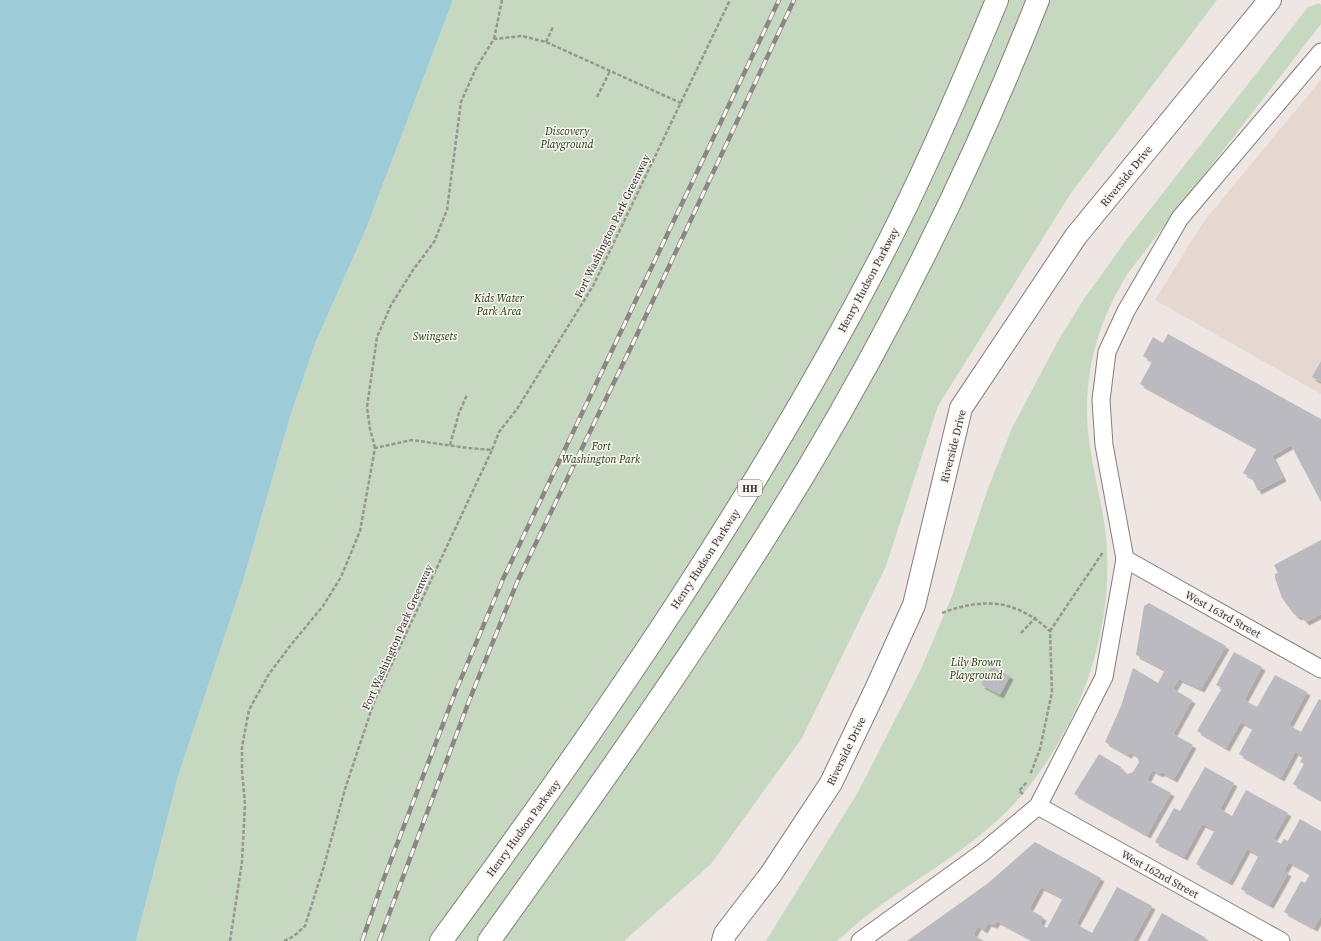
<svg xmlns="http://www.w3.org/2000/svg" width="1321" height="941" font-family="'Source Serif 4',serif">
<defs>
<filter id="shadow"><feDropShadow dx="3.5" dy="3.5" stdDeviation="0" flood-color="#0004"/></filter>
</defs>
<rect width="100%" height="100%" fill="#ede6e3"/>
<polygon fill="#e6d8d1" points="1321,80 1321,394 1155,300 1204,221"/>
<g fill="#c6d9c0">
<polygon points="453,0 1217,0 1071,193 938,406 886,566 802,738 711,864 624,941 136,941 178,776 243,581 290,417 316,341 366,229"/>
<path d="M1319 3 1321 5V24L1128 273C1095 326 1080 385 1090 447 1095 482 1106 517 1107 552 1111 635 1081 720 1030 785 988 840 925 872 870 913 859 921 848 932 837 941H766L858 792 921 669 952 596 987 491 1012 428 1059 339 1084 299 1127 239 1308 7Z"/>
</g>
<polygon fill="#9dccd8" points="0,0 453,0 366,229 316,341 290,417 243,581 178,776 136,941 0,941"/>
<g fill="#bbbac0" fill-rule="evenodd" filter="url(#shadow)">
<polygon points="1168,334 1321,419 1321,502 1291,445 1272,456 1283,478 1258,491 1252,478 1243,473 1257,448 1140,384 1152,362 1143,356 1153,337 1163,343"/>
<polygon points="1321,361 1321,382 1312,377"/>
<polygon points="1321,540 1321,614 1306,622 1300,616 1298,617 1293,613 1282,598 1275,578 1275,574 1278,573 1274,565"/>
<polygon points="1149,603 1226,646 1201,689 1179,679 1173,689 1192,700 1173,734 1193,745 1174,779 1161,772 1160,774 1152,770 1147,780 1171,793 1147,835 1074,794 1099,754 1121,767 1120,769 1128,774 1133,772 1139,762 1137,756 1130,752 1128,755 1105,742 1121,706 1133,668 1158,683 1165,670 1136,655 1144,606"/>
<polygon points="1234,652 1262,667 1244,700 1257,707 1275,675 1307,692 1289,725 1301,732 1319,699 1321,700 1321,800 1293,784 1304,764 1300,762 1303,756 1295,752 1281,778 1239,754 1253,728 1241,722 1226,748 1197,731 1222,688 1216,685"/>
<polygon points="991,666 1010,676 1000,695 981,685"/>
<polygon points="1205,767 1234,783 1220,809 1232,816 1246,790 1288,813 1273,839 1281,844 1284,839 1288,841 1300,819 1321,831 1321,916 1314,928 1284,912 1301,881 1305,883 1310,874 1300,868 1289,862 1284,871 1288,873 1270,905 1241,889 1259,855 1247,849 1229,882 1196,864 1215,830 1202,824 1184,857 1155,842 1174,808 1180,811"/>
<path d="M1035 842 1101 878 1076 924 1092 933 1117 887 1152 906 1133 941H1030L1031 939 997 921 994 925 988 923 984 930 978 926 973 935 984 941H907L987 884ZM1041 887 1063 898 1047 928 1040 924 1043 917 1029 909Z"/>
<polygon points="1162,913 1206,938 1204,941 1147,941"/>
</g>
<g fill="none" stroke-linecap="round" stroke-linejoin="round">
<g stroke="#857f7c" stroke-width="19">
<g id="street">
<polyline points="1125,559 1321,669"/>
<polyline points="1038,806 1281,941"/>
<polyline points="860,941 982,853 1038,806 1104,677 1125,559 1104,445 1101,400 1107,352 1126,311 1180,218 1321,52"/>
</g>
</g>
<g stroke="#857f7c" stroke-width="24">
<polyline id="secondary" points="723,941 725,934 771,874 831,783 876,689 914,605 961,408 1076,236 1270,0"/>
</g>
<g stroke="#857f7c" stroke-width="24">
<g id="highway">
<path d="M441 941C603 721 758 495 884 251 926 169 962 85 997 0"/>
<path d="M489 941C600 786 710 631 808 468 897 319 974 162 1038 0"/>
</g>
</g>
<g stroke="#999593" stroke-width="2.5" stroke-dasharray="4 2" stroke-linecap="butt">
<polyline points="494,39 502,0"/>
<polyline points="546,42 553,27"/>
<polyline points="597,97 610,71"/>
<polyline points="450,445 459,413 467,395"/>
<polyline points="375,448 370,429 367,407 377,337 391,305 413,270 434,242 447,210 461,102 476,68 494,39 522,36 546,42 681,103"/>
<path d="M942 613C984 597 1017 600 1050 631L1052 692 1040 749 1030 775"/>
<polyline points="1050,631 1103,552"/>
<polyline points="1021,633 1036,617"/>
<polyline points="1023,794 1019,791 1027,782"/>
<polyline points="230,941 242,862 245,804 242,771 242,747 249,710 269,674 290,646 323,606 341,577 360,531 375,448 412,440 468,448 492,450 499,432 517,409 593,286 730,0"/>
<polyline points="284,941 294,936 305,926 324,866 345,789 374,702 492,450"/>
</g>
<use href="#street" stroke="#fff" stroke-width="17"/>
<use href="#secondary" stroke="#fff" stroke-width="22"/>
<use href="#highway" stroke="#fff" stroke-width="22"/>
<g stroke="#8a8684" stroke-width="4.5">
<g id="rail">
<polyline points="362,941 384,878 455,693 503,579 779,0"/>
<polyline points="379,941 469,701 518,580 634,341 794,0"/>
</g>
</g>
<use href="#rail" stroke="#faf4f1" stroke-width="3" stroke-dasharray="9" stroke-linecap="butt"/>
</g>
<g text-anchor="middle" stroke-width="3" stroke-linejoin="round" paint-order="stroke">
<rect fill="#faf4f1" stroke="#706d6b" stroke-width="1" x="738" y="480" width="24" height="16" rx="3"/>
<g font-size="10" font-weight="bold" fill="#353332">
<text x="750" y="492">HH</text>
</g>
<g font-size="11" font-style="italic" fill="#183809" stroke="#faf4f1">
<text x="567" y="135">Discovery<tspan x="567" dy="13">Playground</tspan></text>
<text x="499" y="302">Kids Water<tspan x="499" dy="13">Park Area</tspan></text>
<text x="435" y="340">Swingsets</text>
<text x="601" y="450">Fort<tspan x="601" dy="13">Washington Park</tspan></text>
<text x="976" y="666">Lily Brown<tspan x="976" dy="13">Playground</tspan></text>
</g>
<g font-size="11" fill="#353332" stroke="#faf4f1">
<text transform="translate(1126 176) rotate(-51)" y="4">Riverside Drive</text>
<text transform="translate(612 226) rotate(-64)" y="4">Fort Washington Park Greenway</text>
<text transform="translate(868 280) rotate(-62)" y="4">Henry Hudson Parkway</text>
<text transform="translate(953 446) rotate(-76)" y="4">Riverside Drive</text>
<text transform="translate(705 559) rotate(-57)" y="4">Henry Hudson Parkway</text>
<text transform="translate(1223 614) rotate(29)" y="4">West 163rd Street</text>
<text transform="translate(397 637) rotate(-66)" y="4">Fort Washington Park Greenway</text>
<text transform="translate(846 751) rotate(-64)" y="4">Riverside Drive</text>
<text transform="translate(523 828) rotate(-54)" y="4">Henry Hudson Parkway</text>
<text transform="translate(1160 874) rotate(29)" y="4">West 162nd Street</text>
</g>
</g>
</svg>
